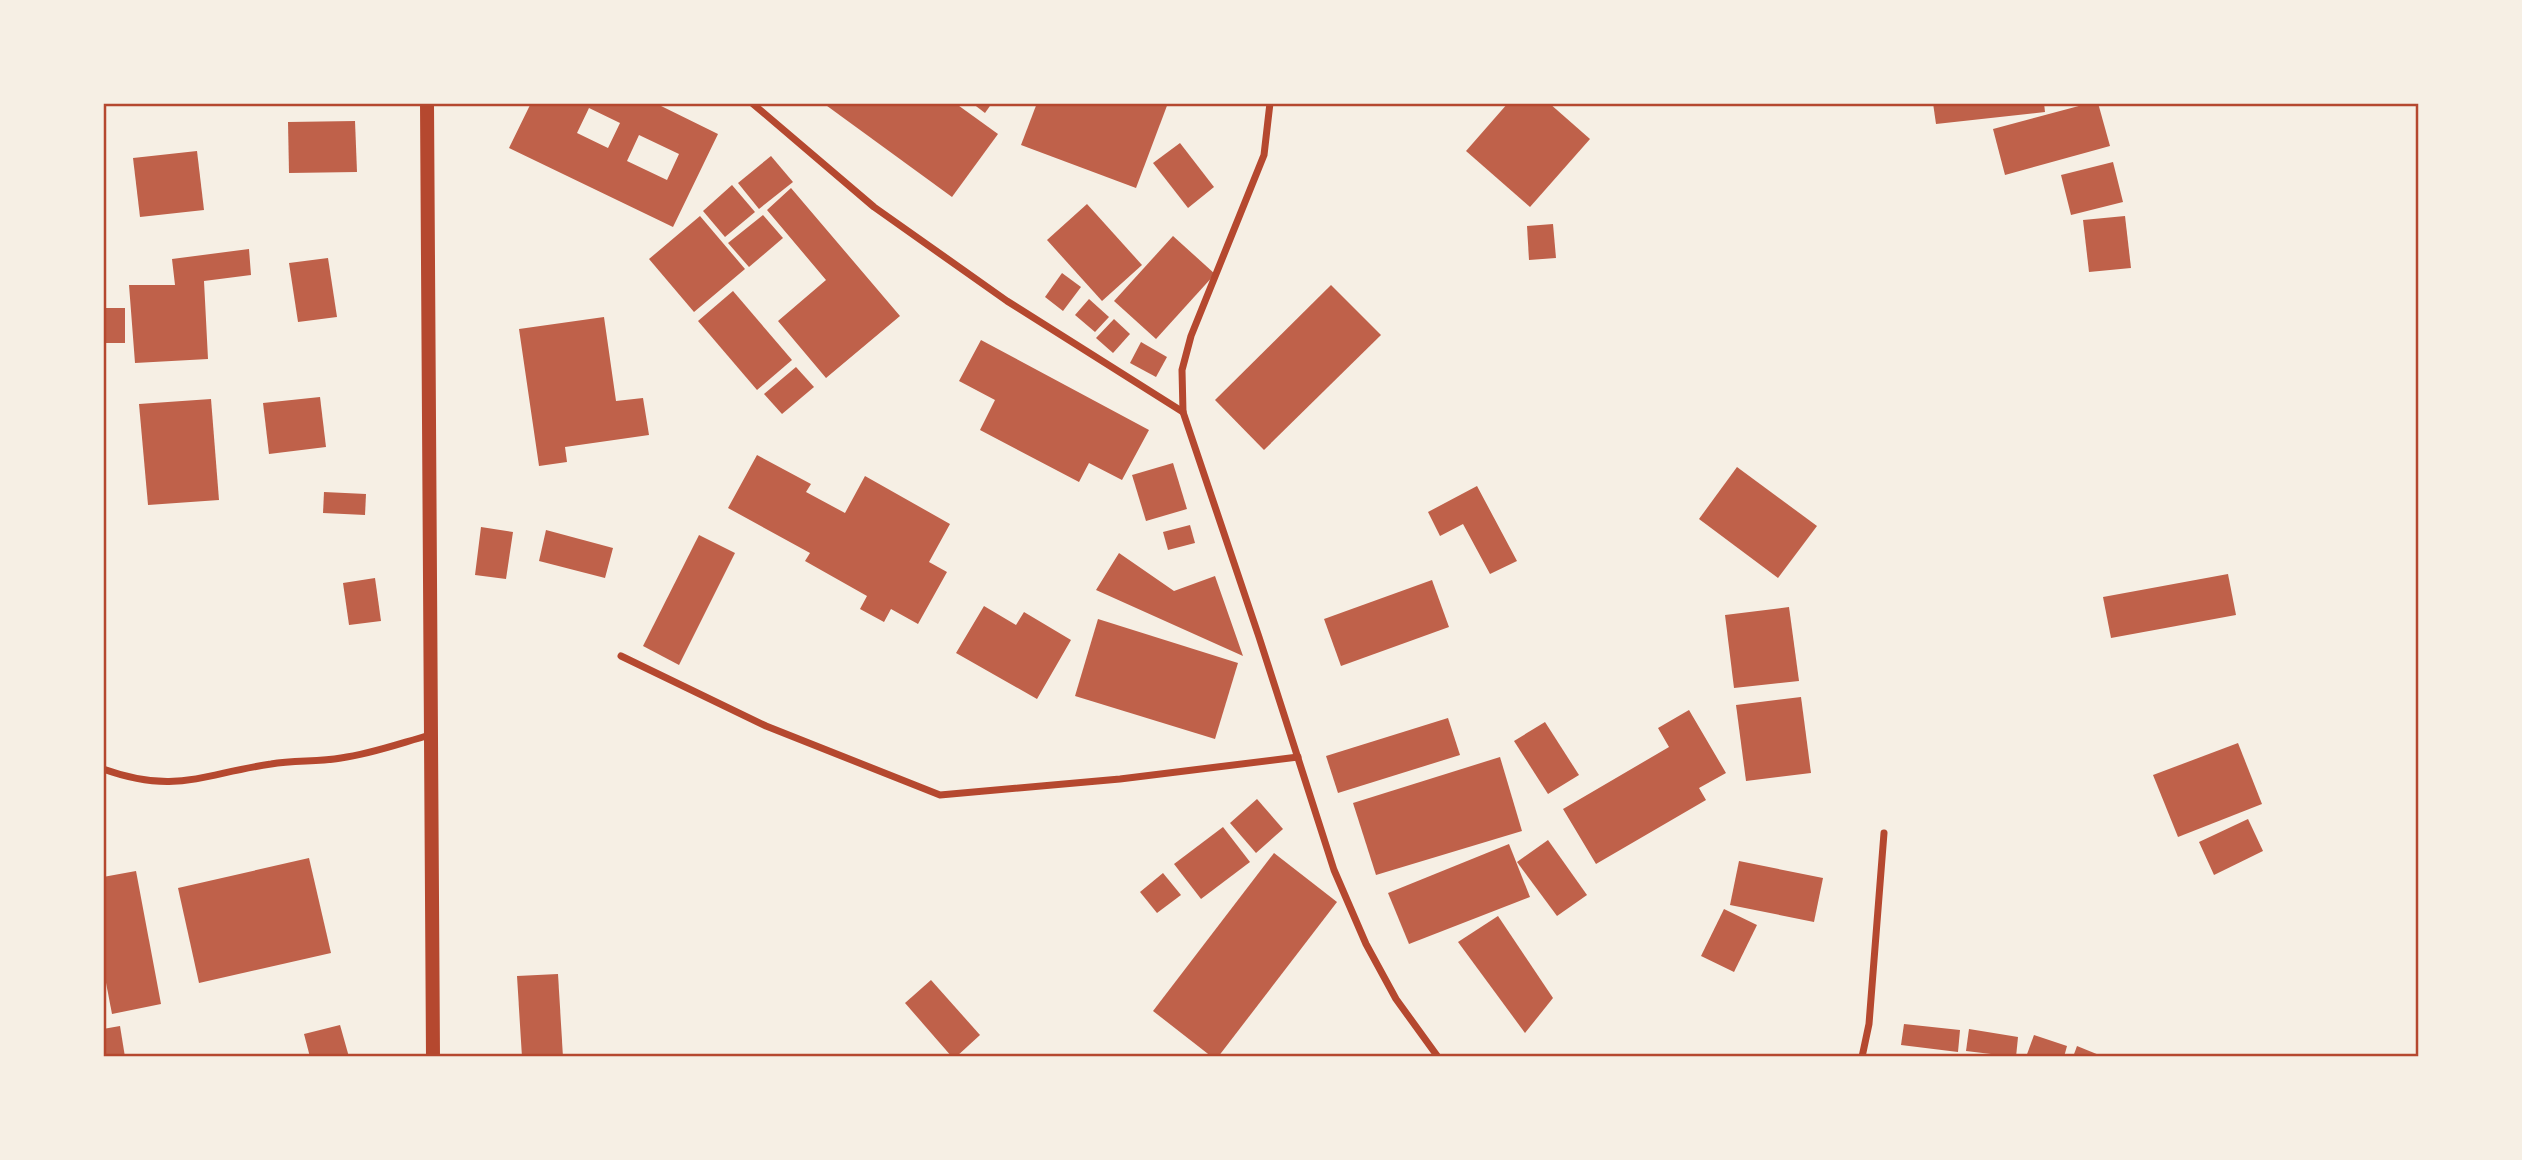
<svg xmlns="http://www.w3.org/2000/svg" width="2522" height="1160" font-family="Jost,sans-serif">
<rect width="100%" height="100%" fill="#f6efe4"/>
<g fill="#bf614a" fill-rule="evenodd">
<path d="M531 103H655L718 134 673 227 509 148ZM589 108 620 123 608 148 577 133ZM639 135 679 154 667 180 627 161Z"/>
<polygon points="823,103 955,103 998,134 952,197"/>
<polygon points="972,103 992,103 985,113"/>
<polygon points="1037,103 1168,103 1136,188 1021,145"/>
<polygon points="1508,103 1549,103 1590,139 1530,207 1466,151"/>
<polygon points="1933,103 2044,103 2045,112 1936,124"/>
<polygon points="2090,103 2098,103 2110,146 2005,175 1993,129"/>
<polygon points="355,121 357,172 289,173 288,122"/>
<polygon points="1180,143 1214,187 1188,208 1153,163"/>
<polygon points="197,151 204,210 140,217 133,158"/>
<polygon points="771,156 793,182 759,209 738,183"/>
<polygon points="2113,162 2123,202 2071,215 2061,175"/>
<polygon points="732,185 755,212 725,237 703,211"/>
<polygon points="791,188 900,316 826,378 778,321 826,280 767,210"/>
<polygon points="1087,204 1142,265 1102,301 1047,240"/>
<polygon points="763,215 783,238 749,267 728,243"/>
<polygon points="700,216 745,269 694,312 649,259"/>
<polygon points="2125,216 2131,268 2089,272 2083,220"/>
<polygon points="1553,224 1556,258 1529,260 1527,226"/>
<polygon points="1173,236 1215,274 1156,339 1114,301"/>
<polygon points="249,249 251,275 204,281 208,359 135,363 129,285 175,285 172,259"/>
<polygon points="328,258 337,317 298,322 289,263"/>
<polygon points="1062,273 1081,287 1063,311 1045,297"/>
<polygon points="1331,285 1381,335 1264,450 1215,400"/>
<polygon points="733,291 792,360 757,390 698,321"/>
<polygon points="1089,299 1109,317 1095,332 1075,315"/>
<rect x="103" y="308" width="22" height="35"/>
<polygon points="604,317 616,401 643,398 649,435 565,447 567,462 539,466 519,329"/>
<polygon points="1114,319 1130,334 1113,353 1096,338"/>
<polygon points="981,340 1149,430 1122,480 1089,463 1079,482 980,430 995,400 959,381"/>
<polygon points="1141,342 1167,357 1156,377 1130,363"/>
<polygon points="796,367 814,387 782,414 764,394"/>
<polygon points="320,397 326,447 269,454 263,403"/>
<polygon points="211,399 219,500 148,505 139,404"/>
<polygon points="757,455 811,484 806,492 845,513 865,476 950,524 929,562 947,572 918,624 891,609 884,622 860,609 867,596 805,561 810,553 728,508"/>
<polygon points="1173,463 1187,509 1146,521 1132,475"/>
<polygon points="1737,467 1817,526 1778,578 1699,519"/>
<polygon points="1477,486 1517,561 1490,574 1463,524 1440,536 1428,512"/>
<polygon points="324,492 366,494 365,515 323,513"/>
<polygon points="1190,525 1195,543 1168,550 1163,532"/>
<polygon points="481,527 513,532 506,579 475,575"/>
<polygon points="546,530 613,548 605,578 539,561"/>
<polygon points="699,535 735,553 679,665 643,646"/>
<polygon points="1119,553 1174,591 1215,576 1243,656 1096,590"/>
<polygon points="2228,574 2236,615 2111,638 2103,597"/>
<polygon points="375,578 381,621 349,625 343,583"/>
<polygon points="1432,580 1449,627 1341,666 1324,619"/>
<polygon points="984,606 1016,625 1024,612 1071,640 1037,699 956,653"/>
<polygon points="1789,607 1799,681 1734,688 1725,615"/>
<polygon points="1098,619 1238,663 1215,739 1075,696"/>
<polygon points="1801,697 1811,773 1746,781 1736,705"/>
<polygon points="1689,710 1726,773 1699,788 1706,800 1596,864 1563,809 1669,747 1658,728"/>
<polygon points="1448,718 1460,755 1338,793 1326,756"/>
<polygon points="1545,722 1579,775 1548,794 1514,741"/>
<polygon points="2238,743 2262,804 2178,837 2153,775"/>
<polygon points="1500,757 1522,831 1376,875 1353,803"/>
<polygon points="1257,799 1283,829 1256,853 1230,823"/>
<polygon points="2248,819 2263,851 2214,875 2199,842"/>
<polygon points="1223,827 1250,862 1201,899 1174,864"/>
<polygon points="1548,840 1587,895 1557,916 1517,862"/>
<polygon points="1509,844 1530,897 1409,944 1388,893"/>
<polygon points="1274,853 1337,902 1218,1057 1212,1057 1153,1011"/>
<polygon points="309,858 331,953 199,983 178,888"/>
<polygon points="1739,861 1823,878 1814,922 1730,905"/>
<polygon points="136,871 161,1004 112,1014 103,967 103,877"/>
<polygon points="1163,873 1181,895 1157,913 1140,892"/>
<polygon points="1724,909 1757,925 1734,972 1701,956"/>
<polygon points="1498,916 1553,998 1525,1033 1458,942"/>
<polygon points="558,974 563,1057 522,1057 517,976"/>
<polygon points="931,980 980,1035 956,1057 952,1057 905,1003"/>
<polygon points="1904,1024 1960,1030 1958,1052 1901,1045"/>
<polygon points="340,1025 349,1057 310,1057 304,1034"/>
<polygon points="120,1026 125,1057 103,1057 103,1029"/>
<polygon points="1969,1029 2018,1037 2016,1057 1966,1051"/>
<polygon points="2034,1035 2067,1046 2064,1057 2026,1057"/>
<polygon points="2077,1046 2104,1057 2073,1057"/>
</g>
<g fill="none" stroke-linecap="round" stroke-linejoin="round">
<g stroke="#b5482f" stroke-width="7">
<polyline points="752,103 874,207 1007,301 1183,412"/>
<polyline points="1270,103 1264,155 1191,336 1182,370 1183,412 1259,637 1334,870 1366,944 1396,999 1438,1057"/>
<polyline points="621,656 766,726 940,795 1120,779 1298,757"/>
<path d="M103 769C176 795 202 774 271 764 294 760 318 762 341 758 371 754 401 743 430 735"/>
<polyline points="1862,1057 1869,1024 1884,833"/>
</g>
<polyline stroke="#b5482f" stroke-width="14" points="427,103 433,1057"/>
</g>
<rect width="2522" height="1160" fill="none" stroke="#f6efe4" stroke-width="210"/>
<rect x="105" y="105" width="2312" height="950" fill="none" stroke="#b5482f" stroke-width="2.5"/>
</svg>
